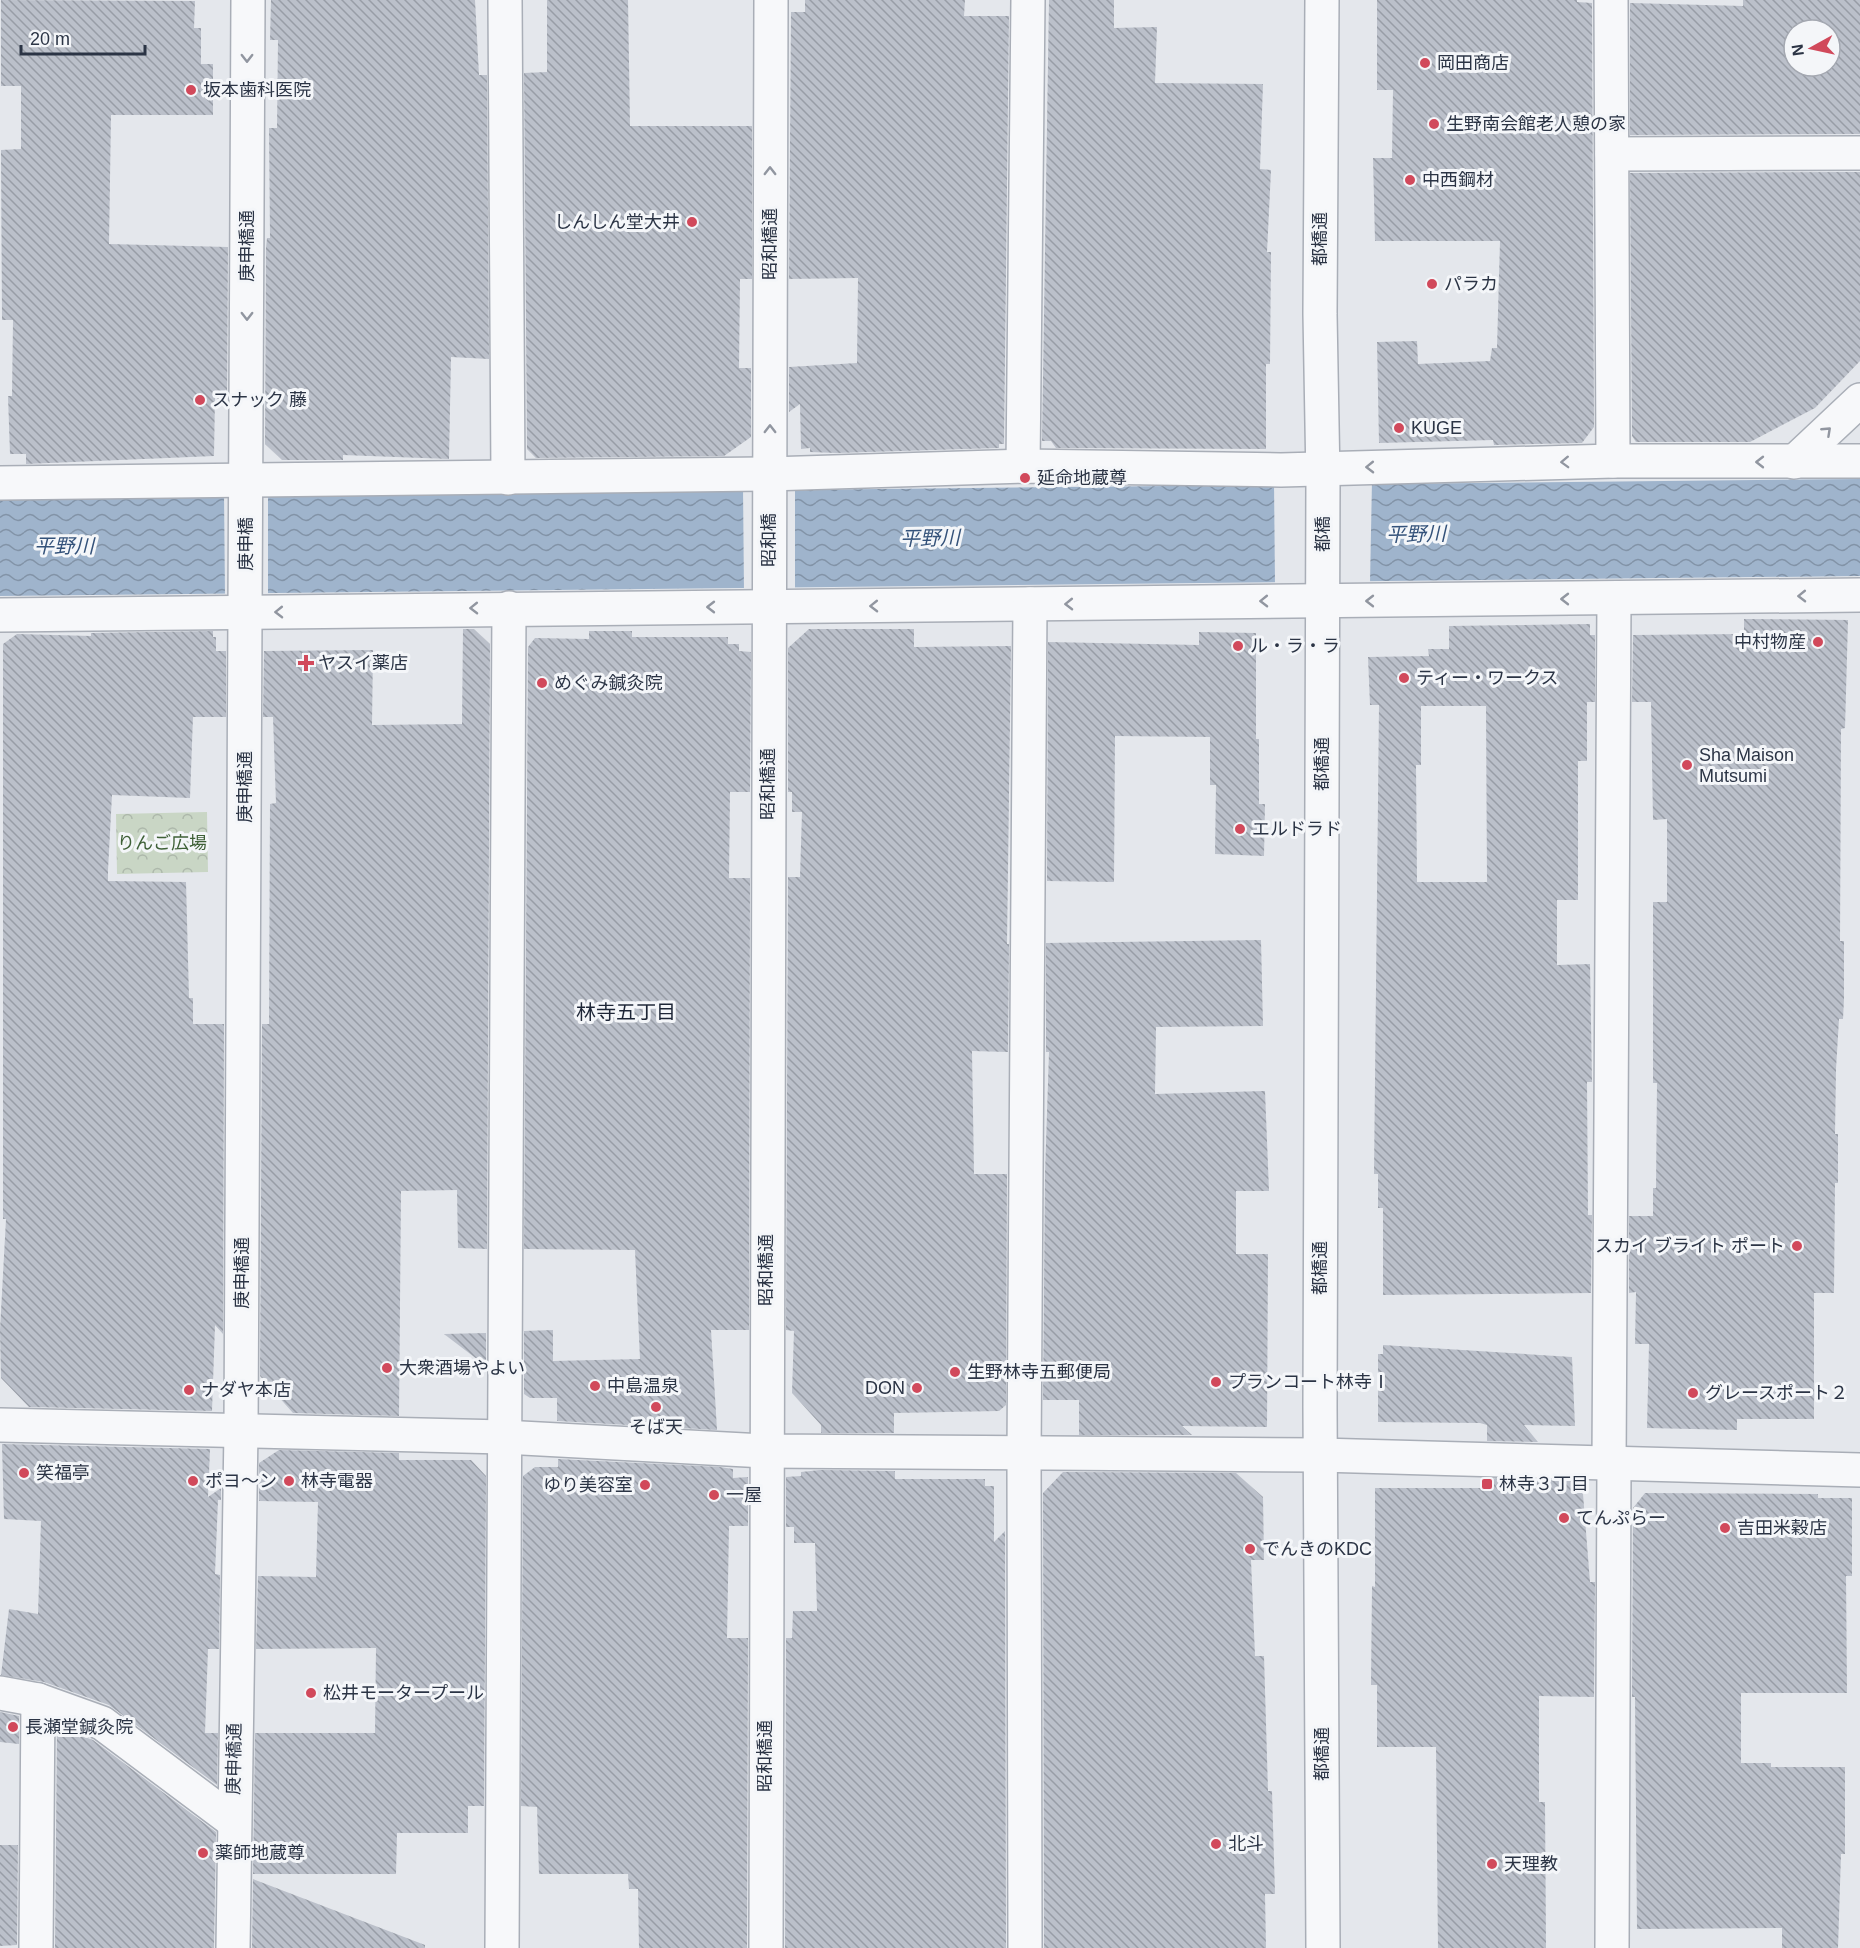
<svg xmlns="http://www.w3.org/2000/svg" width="1860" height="1948" font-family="Arial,'Noto Sans JP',sans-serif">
<defs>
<pattern id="park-crowns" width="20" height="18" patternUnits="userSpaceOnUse" patternTransform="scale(1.5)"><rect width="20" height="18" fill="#c9d6c5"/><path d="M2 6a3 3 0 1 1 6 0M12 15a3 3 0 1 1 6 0" fill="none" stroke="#adb8ab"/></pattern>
<pattern id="water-waves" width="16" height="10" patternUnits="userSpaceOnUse" patternTransform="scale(1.5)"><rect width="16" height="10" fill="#9fb4cc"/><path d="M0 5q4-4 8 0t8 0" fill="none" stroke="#8293a7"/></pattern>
<pattern id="building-back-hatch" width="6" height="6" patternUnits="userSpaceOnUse" patternTransform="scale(1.5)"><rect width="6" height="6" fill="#bbc0ca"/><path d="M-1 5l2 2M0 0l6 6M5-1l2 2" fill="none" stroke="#989da6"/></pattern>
</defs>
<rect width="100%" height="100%" fill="#e4e7ec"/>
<polygon fill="url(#park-crowns)" points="207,812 208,872 117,874 116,814"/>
<polygon fill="url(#water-waves)" points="1860,479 1860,576 0,596 0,498"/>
<g fill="#e4e7ec">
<polygon points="1372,481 1370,584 1275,585 1274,482"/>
<polygon points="795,487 795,590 744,591 743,488"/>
<polygon points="224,493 268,493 268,596 225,596"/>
</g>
<g fill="url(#building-back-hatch)" fill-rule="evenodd">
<polygon points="1,0 195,1 194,28 201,28 201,64 213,64 213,115 111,115 109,244 228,247 227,408 215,396 214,456 26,464 26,454 10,454 8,396 12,396 13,320 2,320 1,150 21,149 21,86 1,86"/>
<polygon points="271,0 475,0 479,75 487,75 489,359 451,357 449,459 343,455 343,460 282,460 265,444 266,248 267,238 270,238 269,128 277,128 278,40 270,40"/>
<polygon points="547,0 628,0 630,126 752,126 752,279 740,279 739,368 751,368 751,437 724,456 536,458 527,449 524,73 547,72"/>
<polygon points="805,0 965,0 964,16 1009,16 1004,444 999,444 999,448 837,453 810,452 810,448 801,449 800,404 789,412 789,367 857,363 858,278 789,279 791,12 805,12"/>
<polygon points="1049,0 1114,0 1114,28 1157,27 1155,83 1263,84 1260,169 1271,170 1267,252 1271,252 1270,364 1266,364 1266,449 1056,448 1051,441 1042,441"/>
<polygon points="1377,0 1577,0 1577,2 1592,3 1594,427 1582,443 1494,445 1493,440 1379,443 1377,342 1417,341 1418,364 1490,361 1492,348 1497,348 1500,241 1375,241 1373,158 1392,158 1393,90 1377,90"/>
<path d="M1743 0H1860V134L1630 135V3L1743 6ZM1794 30H1830V66H1794Z"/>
<polygon points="1860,172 1860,361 1815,408 1750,442 1636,442 1632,436 1630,173"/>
<polygon points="1744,619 1848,620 1845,728 1841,729 1840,941 1844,941 1844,999 1843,1019 1839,1019 1836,1069 1835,1134 1838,1134 1838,1183 1835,1183 1834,1293 1814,1293 1814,1419 1737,1419 1737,1430 1647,1428 1649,1344 1635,1344 1636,1292 1629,1293 1629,1216 1653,1216 1653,1188 1656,1188 1657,1083 1653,1083 1653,902 1667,902 1667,819 1653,820 1651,702 1632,702 1633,635 1744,634"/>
<path d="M1590 624V635H1595V702H1587V761H1578V900H1557V965L1590 964 1592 1082H1587L1588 1215H1592L1591 1293 1383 1295V1208H1378V1174H1374L1379 705H1370L1368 657 1429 656 1428 649H1449V626ZM1421 706H1486L1487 882H1417L1416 765H1421Z"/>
<polygon points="463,629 474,629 490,644 487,1249 458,1248 457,1190 401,1191 399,1416 293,1413 260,1376 262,1024 269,1024 270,804 276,803 273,717 263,717 264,651 373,650 372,725 462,724"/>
<polygon points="809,629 914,629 914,647 1011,646 1007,944 1009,944 1008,1052 972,1051 974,1174 1007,1174 1006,1405 999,1411 894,1413 894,1433 821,1433 821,1425 792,1393 794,1331 786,1330 788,877 800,877 802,812 792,812 792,792 788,792 788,648"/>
<polygon points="213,631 213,637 216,637 216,651 226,651 226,717 193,717 190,798 112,795 108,870 108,881 186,882 189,998 193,998 193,1024 224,1024 223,1334 215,1325 212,1411 29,1407 1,1378 0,1330 6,1219 3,1219 3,644 17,634 91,636 91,633"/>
<polygon points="589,631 632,631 632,637 728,637 728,644 739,644 739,651 751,652 750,792 730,792 729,878 750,878 749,1330 711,1330 717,1430 557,1421 557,1398 530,1398 524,1394 524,1331 553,1330 553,1361 640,1359 635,1250 524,1249 528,647 535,638 589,639"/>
<polygon points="1199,632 1256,633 1256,739 1259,739 1259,804 1265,804 1264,856 1215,854 1216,785 1210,785 1210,737 1115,736 1114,882 1047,881 1048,642 1199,645"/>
<polygon points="1261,940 1263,1026 1156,1027 1155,1094 1265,1091 1269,1191 1236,1191 1236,1254 1268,1254 1267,1427 1182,1426 1192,1435 1079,1435 1079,1400 1043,1400 1045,1174 1049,1052 1046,1052 1046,943"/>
<polygon points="486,1333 486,1366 444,1334"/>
<polygon points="1383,1345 1572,1357 1575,1426 1524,1425 1538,1442 1487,1441 1487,1425 1480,1423 1378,1422 1378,1354 1383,1354"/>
<polygon points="2,1444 210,1449 208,1497 221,1488 221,1500 218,1500 215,1574 220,1575 219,1649 208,1649 205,1733 218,1733 217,1785 109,1705 44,1682 1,1675 9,1609 38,1614 41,1521 4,1519"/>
<polygon points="279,1450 399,1453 399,1460 471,1460 486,1476 484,1806 468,1806 468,1833 397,1833 396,1874 253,1874 255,1733 375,1733 376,1648 256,1649 258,1576 316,1577 318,1502 259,1501 259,1463"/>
<polygon points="558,1459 720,1467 733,1469 733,1478 748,1477 748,1526 729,1526 727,1638 748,1638 747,1948 639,1948 638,1889 629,1889 628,1874 539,1874 537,1807 521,1806 523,1476 535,1467 558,1467"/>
<polygon points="820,1470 895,1471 895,1479 985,1479 985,1486 994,1486 994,1542 1005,1531 1006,1948 785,1948 786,1638 792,1638 793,1611 817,1611 815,1543 794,1543 794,1527 786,1527 786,1477 801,1476 801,1472"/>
<polygon points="1063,1472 1236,1473 1263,1497 1264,1560 1251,1560 1255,1656 1264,1656 1268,1791 1272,1791 1275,1894 1265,1894 1266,1948 1044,1948 1043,1493"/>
<polygon points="1487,1478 1571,1481 1583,1494 1590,1582 1595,1582 1594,1697 1539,1696 1539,1802 1545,1802 1546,1948 1438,1948 1436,1747 1377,1747 1377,1685 1371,1685 1372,1586 1375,1587 1375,1488 1487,1488"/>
<polygon points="1645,1493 1818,1494 1818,1498 1852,1498 1852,1576 1846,1576 1847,1693 1741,1693 1741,1763 1771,1763 1771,1767 1845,1767 1845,1854 1841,1854 1838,1948 1782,1948 1782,1928 1637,1929 1635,1697 1632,1697 1633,1508"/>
<polygon points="0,1712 19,1716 19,1744 0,1742"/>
<polygon points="57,1727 93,1740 216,1832 214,1948 55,1948"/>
<polygon points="0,1845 18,1845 17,1945 0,1946"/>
<polygon points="253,1879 425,1945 425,1948 252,1948"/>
</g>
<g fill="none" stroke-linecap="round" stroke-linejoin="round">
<g stroke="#a9aeb7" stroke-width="36">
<g id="minor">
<polyline points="505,0 508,478"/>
<polyline points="1611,0 1613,461"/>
<polyline points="1612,154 1860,153"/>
<polyline points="1794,462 1860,400"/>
<polyline points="1023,466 1028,0"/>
<polyline points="0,483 769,474 1023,466 1281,470 1613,461 1860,461"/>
<polyline points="0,615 1860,595"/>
<polyline points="0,1425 504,1437 765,1451 1320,1455"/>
<polyline points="1609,1464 1614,599"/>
<polyline points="0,1693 38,1700 102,1723 233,1821"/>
<polyline points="36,1948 38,1700"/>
<polyline points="233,1948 241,1430 248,0"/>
<polyline points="502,1948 509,608"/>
<polyline points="766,1948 771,0"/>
<polyline points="1025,1948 1024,1454 1030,604"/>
<polyline points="1612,1948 1614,1464"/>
</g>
</g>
<g stroke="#a9aeb7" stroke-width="36">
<g id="tertiary">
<polyline points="1322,0 1320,314 1323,479 1320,1407 1323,1948"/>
<polyline points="1320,1455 1860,1470"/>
</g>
</g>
<use href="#minor" stroke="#f7f8fa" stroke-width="33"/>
<use href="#tertiary" stroke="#f7f8fa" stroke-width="33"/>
</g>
<defs><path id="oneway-chevron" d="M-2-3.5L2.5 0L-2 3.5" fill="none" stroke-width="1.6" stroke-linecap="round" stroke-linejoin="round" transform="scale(1.5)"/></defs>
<g stroke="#9196a0">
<use href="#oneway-chevron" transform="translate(247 58) rotate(90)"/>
<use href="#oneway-chevron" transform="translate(770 171) rotate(-90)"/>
<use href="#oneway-chevron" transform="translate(247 316) rotate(90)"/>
<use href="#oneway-chevron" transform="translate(770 429) rotate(-90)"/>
<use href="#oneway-chevron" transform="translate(1827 431) rotate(-43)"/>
<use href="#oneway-chevron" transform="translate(1565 462) rotate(178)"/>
<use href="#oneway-chevron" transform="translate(1760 462) rotate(-180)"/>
<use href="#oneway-chevron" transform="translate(1370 467) rotate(179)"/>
<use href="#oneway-chevron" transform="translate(1802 596) rotate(179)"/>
<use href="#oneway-chevron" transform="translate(1565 599) rotate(180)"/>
<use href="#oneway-chevron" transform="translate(1264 601) rotate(179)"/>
<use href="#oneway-chevron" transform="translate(1370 601) rotate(180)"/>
<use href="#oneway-chevron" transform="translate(1069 604) rotate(179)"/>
<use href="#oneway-chevron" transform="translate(874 606) rotate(179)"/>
<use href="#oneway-chevron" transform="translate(711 607) rotate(180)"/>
<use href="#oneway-chevron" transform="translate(474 608) rotate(179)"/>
<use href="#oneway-chevron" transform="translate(279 612) rotate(179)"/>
</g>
<g fill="#d1495b" stroke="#f4f6f9" stroke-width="2">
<circle cx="1425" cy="63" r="6"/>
<circle cx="191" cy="90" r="6"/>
<circle cx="1434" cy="124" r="6"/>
<circle cx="1410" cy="180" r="6"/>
<circle cx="692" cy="222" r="6"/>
<circle cx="1432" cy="284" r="6"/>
<circle cx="200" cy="400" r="6"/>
<circle cx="1399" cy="428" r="6"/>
<circle cx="1025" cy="478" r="6"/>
<circle cx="1818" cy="642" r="6"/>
<circle cx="1238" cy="646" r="6"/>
<path d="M303 654h6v6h6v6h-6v6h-6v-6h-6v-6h6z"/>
<circle cx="1404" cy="678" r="6"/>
<circle cx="542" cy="683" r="6"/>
<circle cx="1687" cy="765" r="6"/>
<circle cx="1240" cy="829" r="6"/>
<circle cx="1797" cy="1246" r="6"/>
<circle cx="387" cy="1368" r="6"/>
<circle cx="955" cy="1372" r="6"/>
<circle cx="1216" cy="1382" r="6"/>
<circle cx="595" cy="1386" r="6"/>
<circle cx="917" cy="1388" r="6"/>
<circle cx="189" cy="1390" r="6"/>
<circle cx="1693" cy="1393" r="6"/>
<circle cx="656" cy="1407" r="6"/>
<circle cx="24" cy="1473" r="6"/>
<circle cx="193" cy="1481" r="6"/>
<circle cx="289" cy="1481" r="6"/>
<rect x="1481" y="1478" width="12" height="12" rx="3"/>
<circle cx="645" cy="1485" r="6"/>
<circle cx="714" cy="1495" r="6"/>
<circle cx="1564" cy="1518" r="6"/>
<circle cx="1725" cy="1528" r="6"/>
<circle cx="1250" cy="1549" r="6"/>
<circle cx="311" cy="1693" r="6"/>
<circle cx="13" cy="1727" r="6"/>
<circle cx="1216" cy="1844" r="6"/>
<circle cx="203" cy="1853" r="6"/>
<circle cx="1492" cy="1864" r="6"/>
</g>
<g text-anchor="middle" stroke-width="6" stroke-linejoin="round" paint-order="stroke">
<g font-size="18" fill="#2b3445" stroke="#f4f6f9" text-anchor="start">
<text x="1437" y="69">岡田商店</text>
<text x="203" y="96">坂本歯科医院</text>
<text x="1446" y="130">生野南会館老人憩の家</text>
<text x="1422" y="186">中西鋼材</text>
<text x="680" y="228" text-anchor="end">しんしん堂大井</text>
<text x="1444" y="290">パラカ</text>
<text x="212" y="406">スナック 藤</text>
<text x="1411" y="434">KUGE</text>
<text x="1037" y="484">延命地蔵尊</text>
<text x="1806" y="648" text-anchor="end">中村物産</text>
<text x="1250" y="652">ル・ラ・ラ</text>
<text x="318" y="669">ヤスイ薬店</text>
<text x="1416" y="684">ティー・ワークス</text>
<text x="554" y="689">めぐみ鍼灸院</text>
<text x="1699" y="761">Sha Maison<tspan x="1699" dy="21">Mutsumi</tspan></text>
<text x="1252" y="835">エルドラド</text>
<text x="1785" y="1252" text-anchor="end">スカイ ブライト ポート</text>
<text x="399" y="1374">大衆酒場やよい</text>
<text x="967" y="1378">生野林寺五郵便局</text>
<text x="1228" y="1388">プランコート林寺Ⅰ</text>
<text x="607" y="1392">中島温泉</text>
<text x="905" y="1394" text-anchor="end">DON</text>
<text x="201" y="1396">ナダヤ本店</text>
<text x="1705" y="1399">グレースポート２</text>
<text x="656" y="1433" text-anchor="middle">そば天</text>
<text x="36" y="1479">笑福亭</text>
<text x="205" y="1487">ポヨ～ン</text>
<text x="301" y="1487">林寺電器</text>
<text x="1499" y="1490">林寺３丁目</text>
<text x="633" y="1491" text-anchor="end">ゆり美容室</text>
<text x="726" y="1501">一屋</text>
<text x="1576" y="1524">てんぷらー</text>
<text x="1737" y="1534">吉田米穀店</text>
<text x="1262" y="1555">でんきのKDC</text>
<text x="323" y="1699">松井モータープール</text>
<text x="25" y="1733">長瀬堂鍼灸院</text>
<text x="1228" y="1850">北斗</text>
<text x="215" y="1859">薬師地蔵尊</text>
<text x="1504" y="1870">天理教</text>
</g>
<g font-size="18" fill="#2b3445" stroke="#f4f6f9">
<text transform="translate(1320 239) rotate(-90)" y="6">都橋通</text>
<text transform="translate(770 244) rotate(-90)" y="6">昭和橋通</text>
<text transform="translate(247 246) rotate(-90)" y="6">庚申橋通</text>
<text transform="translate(1323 534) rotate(-90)" y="6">都橋</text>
<text transform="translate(769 540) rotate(-90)" y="6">昭和橋</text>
<text transform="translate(246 544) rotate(-90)" y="6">庚申橋</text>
<text transform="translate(1322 764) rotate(-90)" y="6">都橋通</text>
<text transform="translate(768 784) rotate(-90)" y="6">昭和橋通</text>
<text transform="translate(245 787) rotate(-90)" y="6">庚申橋通</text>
<text transform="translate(1320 1268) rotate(-90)" y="6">都橋通</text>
<text transform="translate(766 1270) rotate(-90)" y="6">昭和橋通</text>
<text transform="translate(242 1273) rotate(-90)" y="6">庚申橋通</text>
<text transform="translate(1322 1754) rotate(-90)" y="6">都橋通</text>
<text transform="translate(765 1756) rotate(-90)" y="6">昭和橋通</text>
<text transform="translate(234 1759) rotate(-89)" y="6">庚申橋通</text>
</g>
<g font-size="18" fill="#3f6138" stroke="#f4f6f9">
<text x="162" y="849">りんご広場</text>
</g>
<g font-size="20" font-style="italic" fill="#34527a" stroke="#f4f6f9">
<text transform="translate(1416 534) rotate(-1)" y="7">平野川</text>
<text transform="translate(930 538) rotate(-1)" y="7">平野川</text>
<text x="64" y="553">平野川</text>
</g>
<g font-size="20" fill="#1d2536" stroke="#f4f6f9">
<text x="626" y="1019">林寺五丁目</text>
</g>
</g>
<g transform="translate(1812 48) rotate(262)"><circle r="28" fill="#f4f6f9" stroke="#a4a8b1" stroke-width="1.5"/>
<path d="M0-4.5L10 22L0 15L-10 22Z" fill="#d1495b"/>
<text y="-9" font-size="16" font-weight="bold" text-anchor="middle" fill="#2b3445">N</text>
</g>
<path d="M21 45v9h124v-9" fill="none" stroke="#2b3445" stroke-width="3"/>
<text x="30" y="45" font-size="18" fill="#2b3445" stroke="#f4f6f9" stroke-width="4.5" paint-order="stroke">20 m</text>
</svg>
